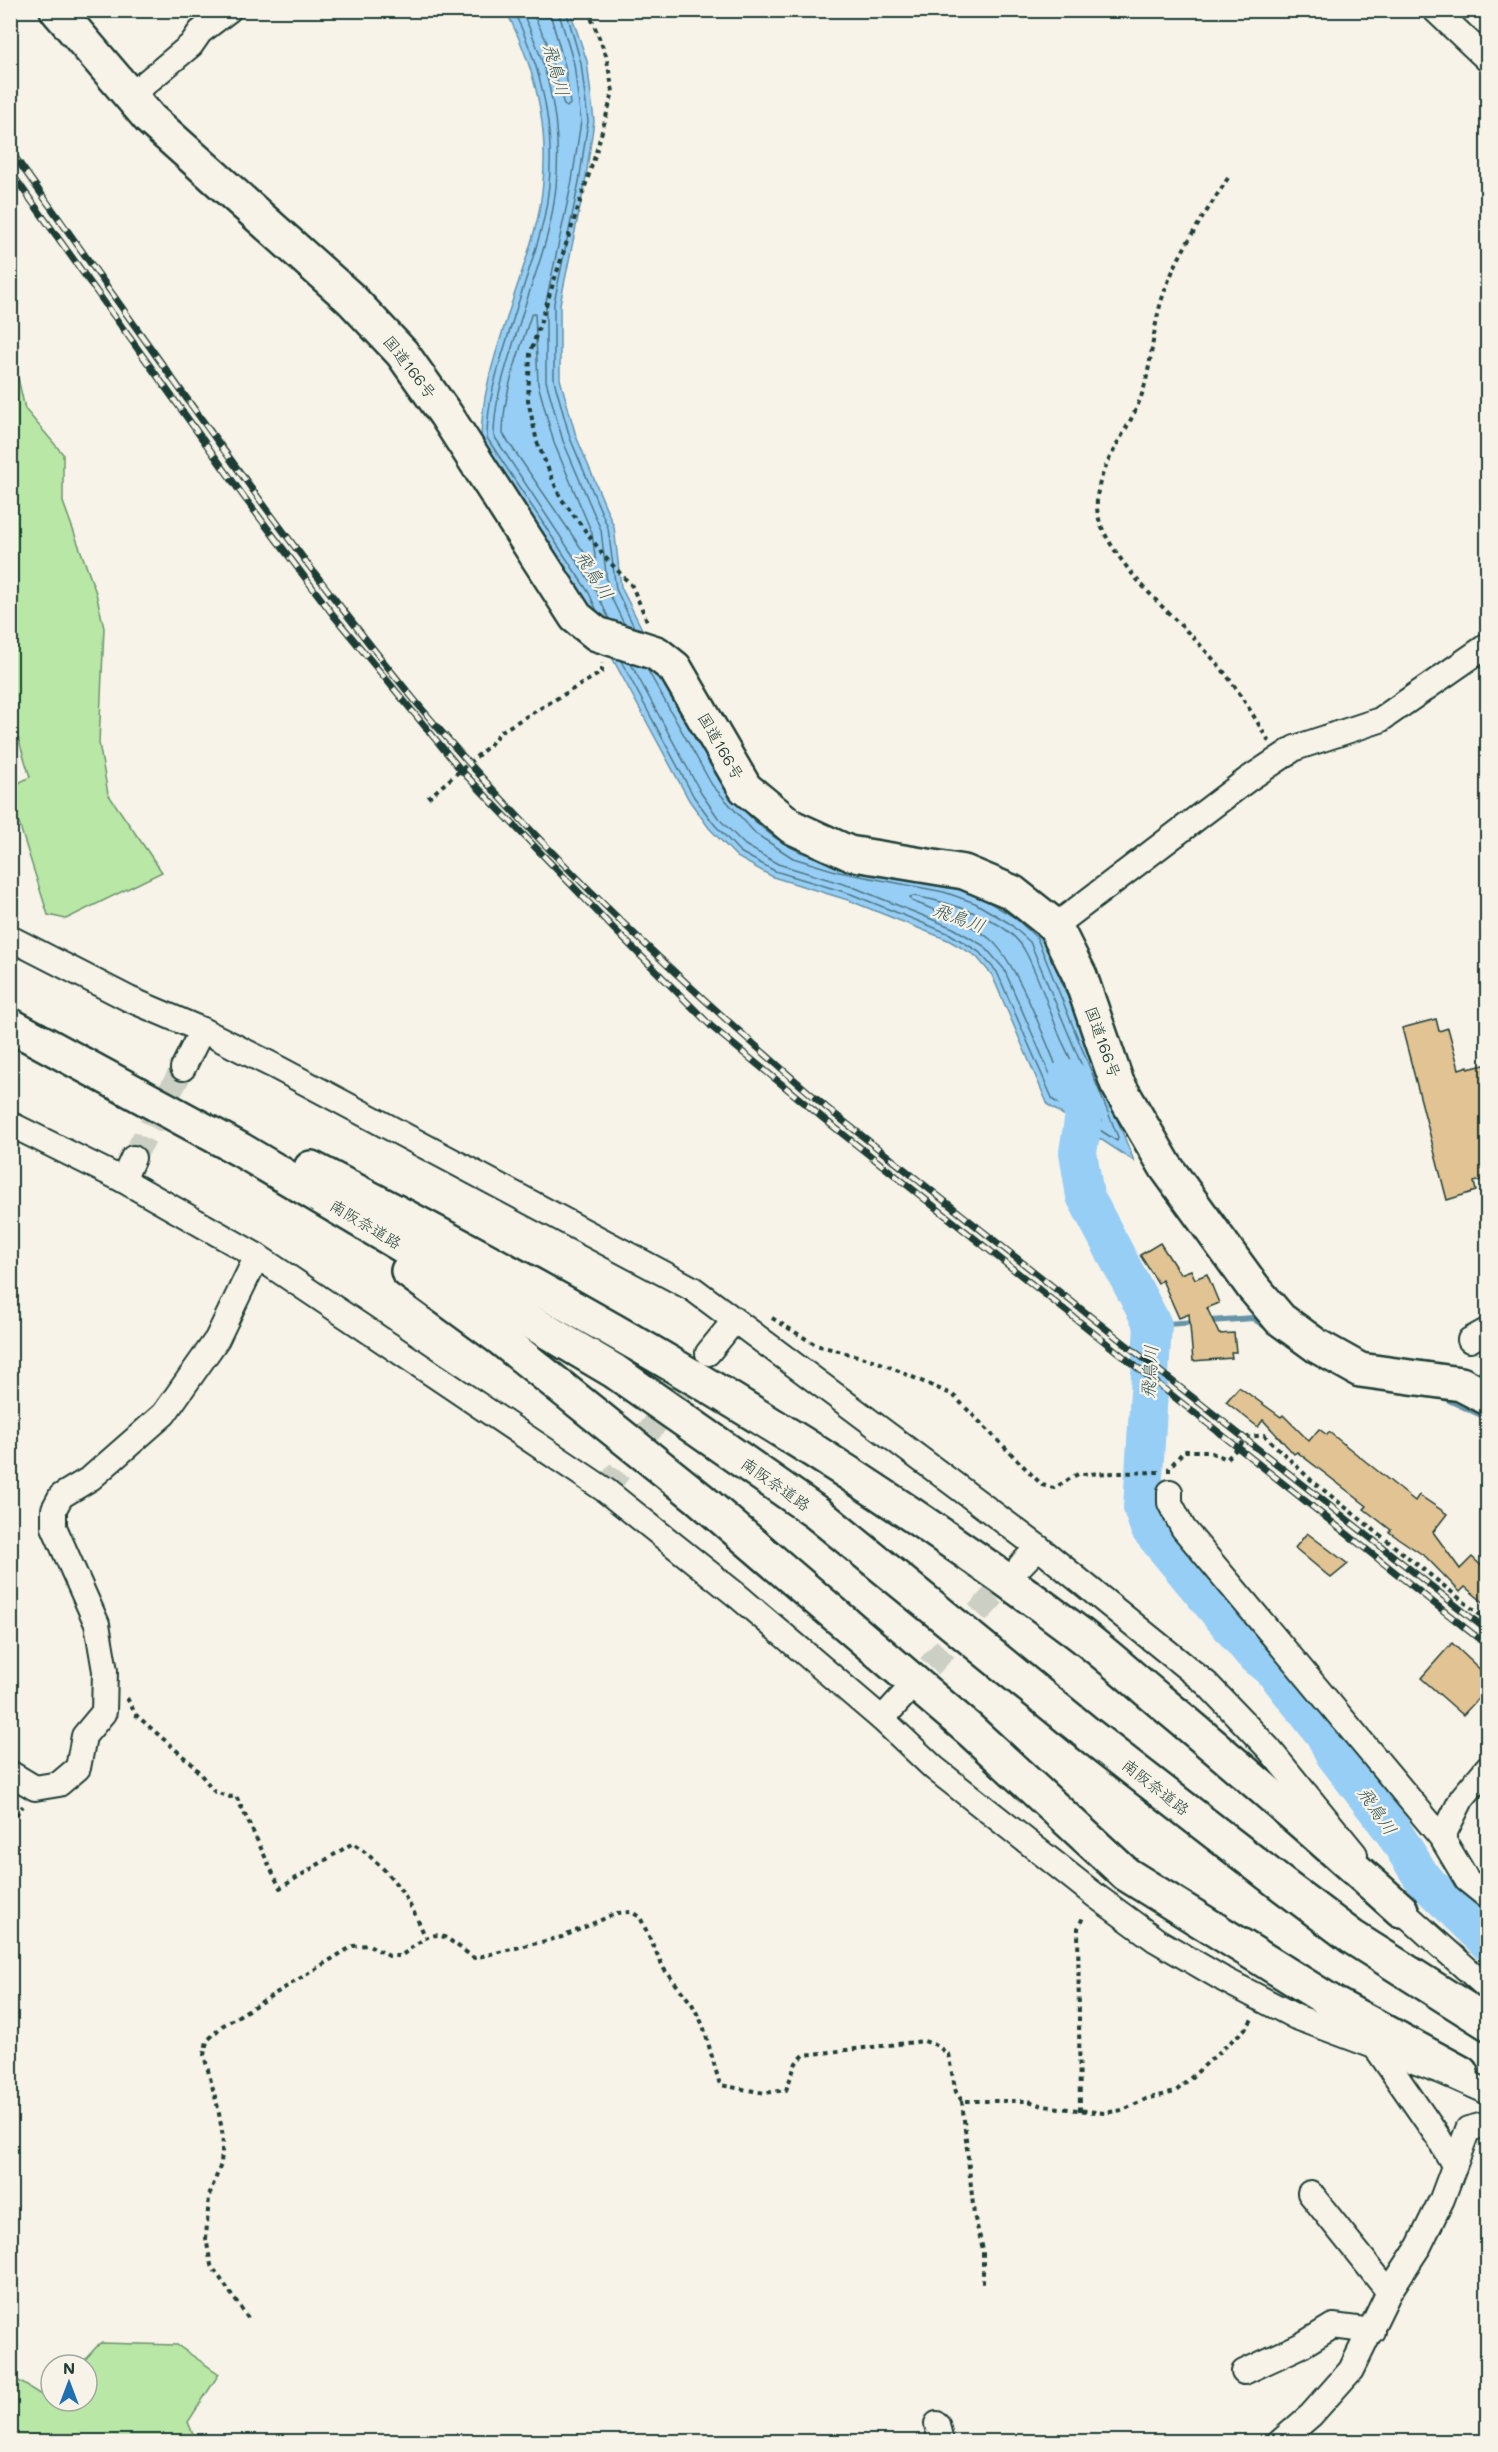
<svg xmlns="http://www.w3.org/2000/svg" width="1498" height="2452" font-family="Mali,'Klee One',sans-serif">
<rect width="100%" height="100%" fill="#f7f3e8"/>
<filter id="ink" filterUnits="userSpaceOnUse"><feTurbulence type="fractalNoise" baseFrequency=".0167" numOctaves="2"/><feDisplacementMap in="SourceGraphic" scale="12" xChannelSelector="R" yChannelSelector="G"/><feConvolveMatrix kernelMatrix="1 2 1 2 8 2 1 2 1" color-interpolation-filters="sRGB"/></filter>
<g filter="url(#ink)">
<g fill="#b9e7a6" stroke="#6c926d" stroke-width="1.5">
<polygon points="18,378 25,409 63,454 63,502 96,593 104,628 99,743 108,794 162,872 66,919 48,915 11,798 11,787 30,777 11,715 10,379"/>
<polygon points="100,2343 177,2345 219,2374 188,2422 196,2441 11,2441 11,2376 46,2398 51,2394 51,2401 87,2401 87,2365 80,2365"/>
</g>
<path fill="#97cef6" stroke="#6794a8" stroke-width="1.5" d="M506 11H570L587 61 594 121 585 183 560 304V379L576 436 614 527 621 587 673 691 740 798 948 879 1017 912 1042 934 1134 1161 1048 1105 992 975 976 956 948 940 848 900 773 877 737 857 709 828 689 800 609 652 584 597 481 441C481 398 493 361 506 321 516 287 530 252 538 217 553 143 540 77 506 11Z"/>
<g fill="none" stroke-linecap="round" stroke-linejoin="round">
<g stroke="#4f7782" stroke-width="1.5">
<path d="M513 10C546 76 559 146 544 218 536 253 522 289 512 323 500 362 487 398 487 438L589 593 597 611"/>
<path d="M521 10C554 76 566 147 551 219 544 255 529 290 519 325 508 362 494 397 494 436L595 589 609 619"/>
<polyline points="531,10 546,40 564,105 567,107 570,104 565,66 549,10"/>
<polyline points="558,10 574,64 581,121 572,181 546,302 546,381 563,441 601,530 608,591 624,624"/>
<polyline points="566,10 581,63 588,121 579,182 554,303 554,380 570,438 608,528 616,589 634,627"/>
<path d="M535 313 538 384 554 443 592 533 596 564 594 567 503 434C503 392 519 354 531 315Z"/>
<polyline points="621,661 694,797 714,824 740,852 775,871 851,894 950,934 979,952 997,972 1053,1100 1117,1141 1118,1137 1037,938 1014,917 987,901"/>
<polyline points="631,664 701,793 719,819 745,845 778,864 853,887 953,928 984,946 1004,969 1059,1095 1098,1122 1102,1121 1082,1066 1030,942 1009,923 975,903 944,892 839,872 793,858 756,834 712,785 647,669"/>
<polyline points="661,680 723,786"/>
<path d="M744 810C764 832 786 848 814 857"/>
<path d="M914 896C947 902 1005 917 1024 949 1039 976 1049 1010 1061 1039 1067 1052 1085 1086 1083 1098L1066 1089C1049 1052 1019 963 990 939 968 921 938 912 912 901L910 897Z"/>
</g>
<g stroke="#6794a8" stroke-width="6">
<polyline points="1153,1325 1253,1318 1269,1329"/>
<polyline points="1440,1396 1488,1418"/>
</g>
<polyline stroke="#97cef6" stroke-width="38" points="1068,1078 1084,1115 1078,1152 1085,1196 1153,1325 1142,1508 1149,1528 1252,1652 1276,1673 1324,1734 1334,1754 1393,1831 1423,1879 1488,1942"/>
</g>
<g fill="#e1c394" stroke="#1f3d34" stroke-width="1.5">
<polygon points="1436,1019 1439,1031 1448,1028 1459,1069 1468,1066 1468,1069 1488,1064 1488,1178 1474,1182 1476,1191 1447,1200 1402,1028"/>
<polygon points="1160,1243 1180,1274 1191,1270 1195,1279 1207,1274 1219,1303 1207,1308 1219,1334 1234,1333 1236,1352 1231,1352 1232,1358 1193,1361 1189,1314 1179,1318 1162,1280 1158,1283 1140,1255"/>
<polygon points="1239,1387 1281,1417 1283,1415 1309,1441 1319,1429 1327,1435 1329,1432 1415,1501 1419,1495 1447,1514 1433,1532 1460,1569 1472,1557 1488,1572 1488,1606 1465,1587 1460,1592 1426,1557 1389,1532 1391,1530 1364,1509 1367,1506 1297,1452 1294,1454 1263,1420 1258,1427 1226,1402"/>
<polygon points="1307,1533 1348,1564 1331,1578 1295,1548"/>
<polygon points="1452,1643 1488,1677 1488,1688 1463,1715 1421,1678"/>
</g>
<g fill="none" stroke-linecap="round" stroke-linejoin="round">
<g stroke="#cccfc4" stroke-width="24" stroke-dasharray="24 12" stroke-linecap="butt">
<polyline points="133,1158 183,1068"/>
<polyline points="605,1490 701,1363"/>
<polyline points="905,1693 1017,1570"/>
</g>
<g stroke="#1f3d34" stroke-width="28">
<g id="minor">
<polyline points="1435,10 1488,60"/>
<polyline points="130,96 191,45 200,32 229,10"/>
<polyline points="1055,926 1247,780 1295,748 1380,720 1488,645"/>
<polyline points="10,938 129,999 202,1030 274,1066 693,1289 1038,1547 1207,1684 1269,1749 1355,1854"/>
<polyline points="183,1068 202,1030"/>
<polyline points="10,1124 123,1180 257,1256 605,1490 739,1597 882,1719 934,1768 1096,1896 1156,1940 1223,1979 1296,2017 1443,2072 1488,2092"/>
<polyline points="123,1180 133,1158"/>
<polyline points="1470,1340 1488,1330"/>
<polyline points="708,1353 734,1321"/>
<polyline points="1170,1492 1170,1503 1183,1528 1442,1838 1467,1880 1488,1897"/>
<polyline points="1021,1565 1038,1547"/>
<polyline points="882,1719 902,1697"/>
<polyline points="10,1773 35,1788 59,1784 78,1768 84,1736 104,1712 105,1671 97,1624 54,1527 54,1509 61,1496 91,1478 164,1414 217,1339 257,1256"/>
<polyline points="1442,1838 1462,1798 1488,1767"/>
<polyline points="1391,1897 1401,1910 1488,1988"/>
<polyline points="1375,2046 1438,2137 1454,2165"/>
<polyline points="1310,2193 1389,2292"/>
<polyline points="1244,2372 1302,2345 1333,2326 1372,2331"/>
<polyline points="937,2424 941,2442"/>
<polyline points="1280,2442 1311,2415 1351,2370 1389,2292 1419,2246 1442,2199 1468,2129 1488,2124"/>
</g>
</g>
<g stroke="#1f3d34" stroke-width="38">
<g id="highway">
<polyline points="57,10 150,119 351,299 402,353 446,415 576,617 597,634 656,653 675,668 745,788 792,827 849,853 964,872 1012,892 1055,926 1080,976 1117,1083 1166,1167 1253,1287 1280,1319 1317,1346 1360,1370 1461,1384 1488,1398"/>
<polyline points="10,1025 241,1150 614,1371 817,1513 1088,1734 1284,1886 1352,1937 1488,2023"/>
<path d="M311 1168C576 1303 834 1450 1073 1629 1103 1651 1131 1677 1160 1701 1242 1769 1322 1839 1401 1910"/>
<polyline points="408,1271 501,1339 699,1498 970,1730 1126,1874 1336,2005 1461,2073"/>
</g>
</g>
<g stroke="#1f3d34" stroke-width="4" stroke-dasharray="4.5 4.5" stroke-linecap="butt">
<polyline points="588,10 606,55 613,92 595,156 530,354 528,400 537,442 560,497 605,557 632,586 648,623"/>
<path d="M1228 178C1204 216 1177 253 1163 296 1151 331 1153 368 1139 402 1123 443 1080 485 1104 532 1130 582 1177 618 1213 659 1235 683 1252 713 1269 742"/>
<polyline points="428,798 490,745 500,732 602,672 602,663"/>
<polyline points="772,1318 816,1345 876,1361 953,1395 1042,1485 1054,1488 1078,1474 1159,1472"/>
<polyline points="1169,1472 1169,1468 1184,1451 1207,1451 1227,1459 1248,1437 1264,1435 1311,1480 1488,1621"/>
<path d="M127 1698 136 1715 192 1764 215 1792 230 1797 236 1796 280 1888 353 1843C391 1871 406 1893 425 1936"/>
<polyline points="10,1822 23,1806"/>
<polyline points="962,2101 974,2215 983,2249 983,2286"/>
<polyline points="1080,2111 1078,1928 1084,1915"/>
<path d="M248 2318 211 2265 206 2238 209 2196 221 2164 223 2137 218 2108 204 2055 207 2041 222 2026 353 1946 369 1945 389 1956H401C439 1925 437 1931 474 1958L562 1937 617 1913 631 1912 640 1917 664 1969 692 2004 703 2025 720 2085 765 2093 786 2090 796 2063 804 2055 924 2041 936 2045 948 2054 956 2092 962 2101H1029L1043 2106 1104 2113 1123 2110 1146 2099 1175 2092 1246 2028 1253 2018"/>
</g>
<use href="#minor" stroke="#f7f3e8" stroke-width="24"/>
<use href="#highway" stroke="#f7f3e8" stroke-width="33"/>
<g stroke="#1f3d34" stroke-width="7">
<g id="rail">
<path d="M10 150C109 288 205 428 307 563 348 616 389 671 433 722 553 862 687 988 827 1108L1488 1631"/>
<polyline points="10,171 244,497 334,616 460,769 613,928 712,1027 824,1119 1488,1646"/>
</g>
</g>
<use href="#rail" stroke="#f7f3e8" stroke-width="4.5" stroke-dasharray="14" stroke-linecap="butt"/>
</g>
</g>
<g text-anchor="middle" stroke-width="4.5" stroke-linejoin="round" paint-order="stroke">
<g font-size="16" fill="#1f3d34" stroke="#f7f3e8">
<text transform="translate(410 367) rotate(52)" y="6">国道166号</text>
<text transform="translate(721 746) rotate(60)" y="6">国道166号</text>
<text transform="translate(1103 1042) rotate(70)" y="6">国道166号</text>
<text transform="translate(366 1224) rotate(31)" y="6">南阪奈道路</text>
<text transform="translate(776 1484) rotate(35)" y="6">南阪奈道路</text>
<text transform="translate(1156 1787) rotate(38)" y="6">南阪奈道路</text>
</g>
<g font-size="18" font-style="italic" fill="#375a5b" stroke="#f7f3e8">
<text transform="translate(556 70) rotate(75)" y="6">飛鳥川</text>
<text transform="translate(594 575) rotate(58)" y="6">飛鳥川</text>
<text transform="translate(959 918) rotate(20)" y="6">飛鳥川</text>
<text transform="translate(1150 1372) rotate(-86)" y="6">飛鳥川</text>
<text transform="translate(1377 1811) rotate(56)" y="6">飛鳥川</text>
</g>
</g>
<rect width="1498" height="2452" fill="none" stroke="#f7f3e8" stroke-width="36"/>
<rect x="18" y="18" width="1462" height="2416" fill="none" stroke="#1f3d34" stroke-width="2" filter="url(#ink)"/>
<g transform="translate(69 2383)"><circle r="28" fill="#f7f3e8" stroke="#a1aaa0" stroke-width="1.5"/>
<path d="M0-4.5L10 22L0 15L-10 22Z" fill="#1f6fb2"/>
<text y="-9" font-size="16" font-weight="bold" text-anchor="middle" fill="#1f3d34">N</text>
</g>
</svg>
